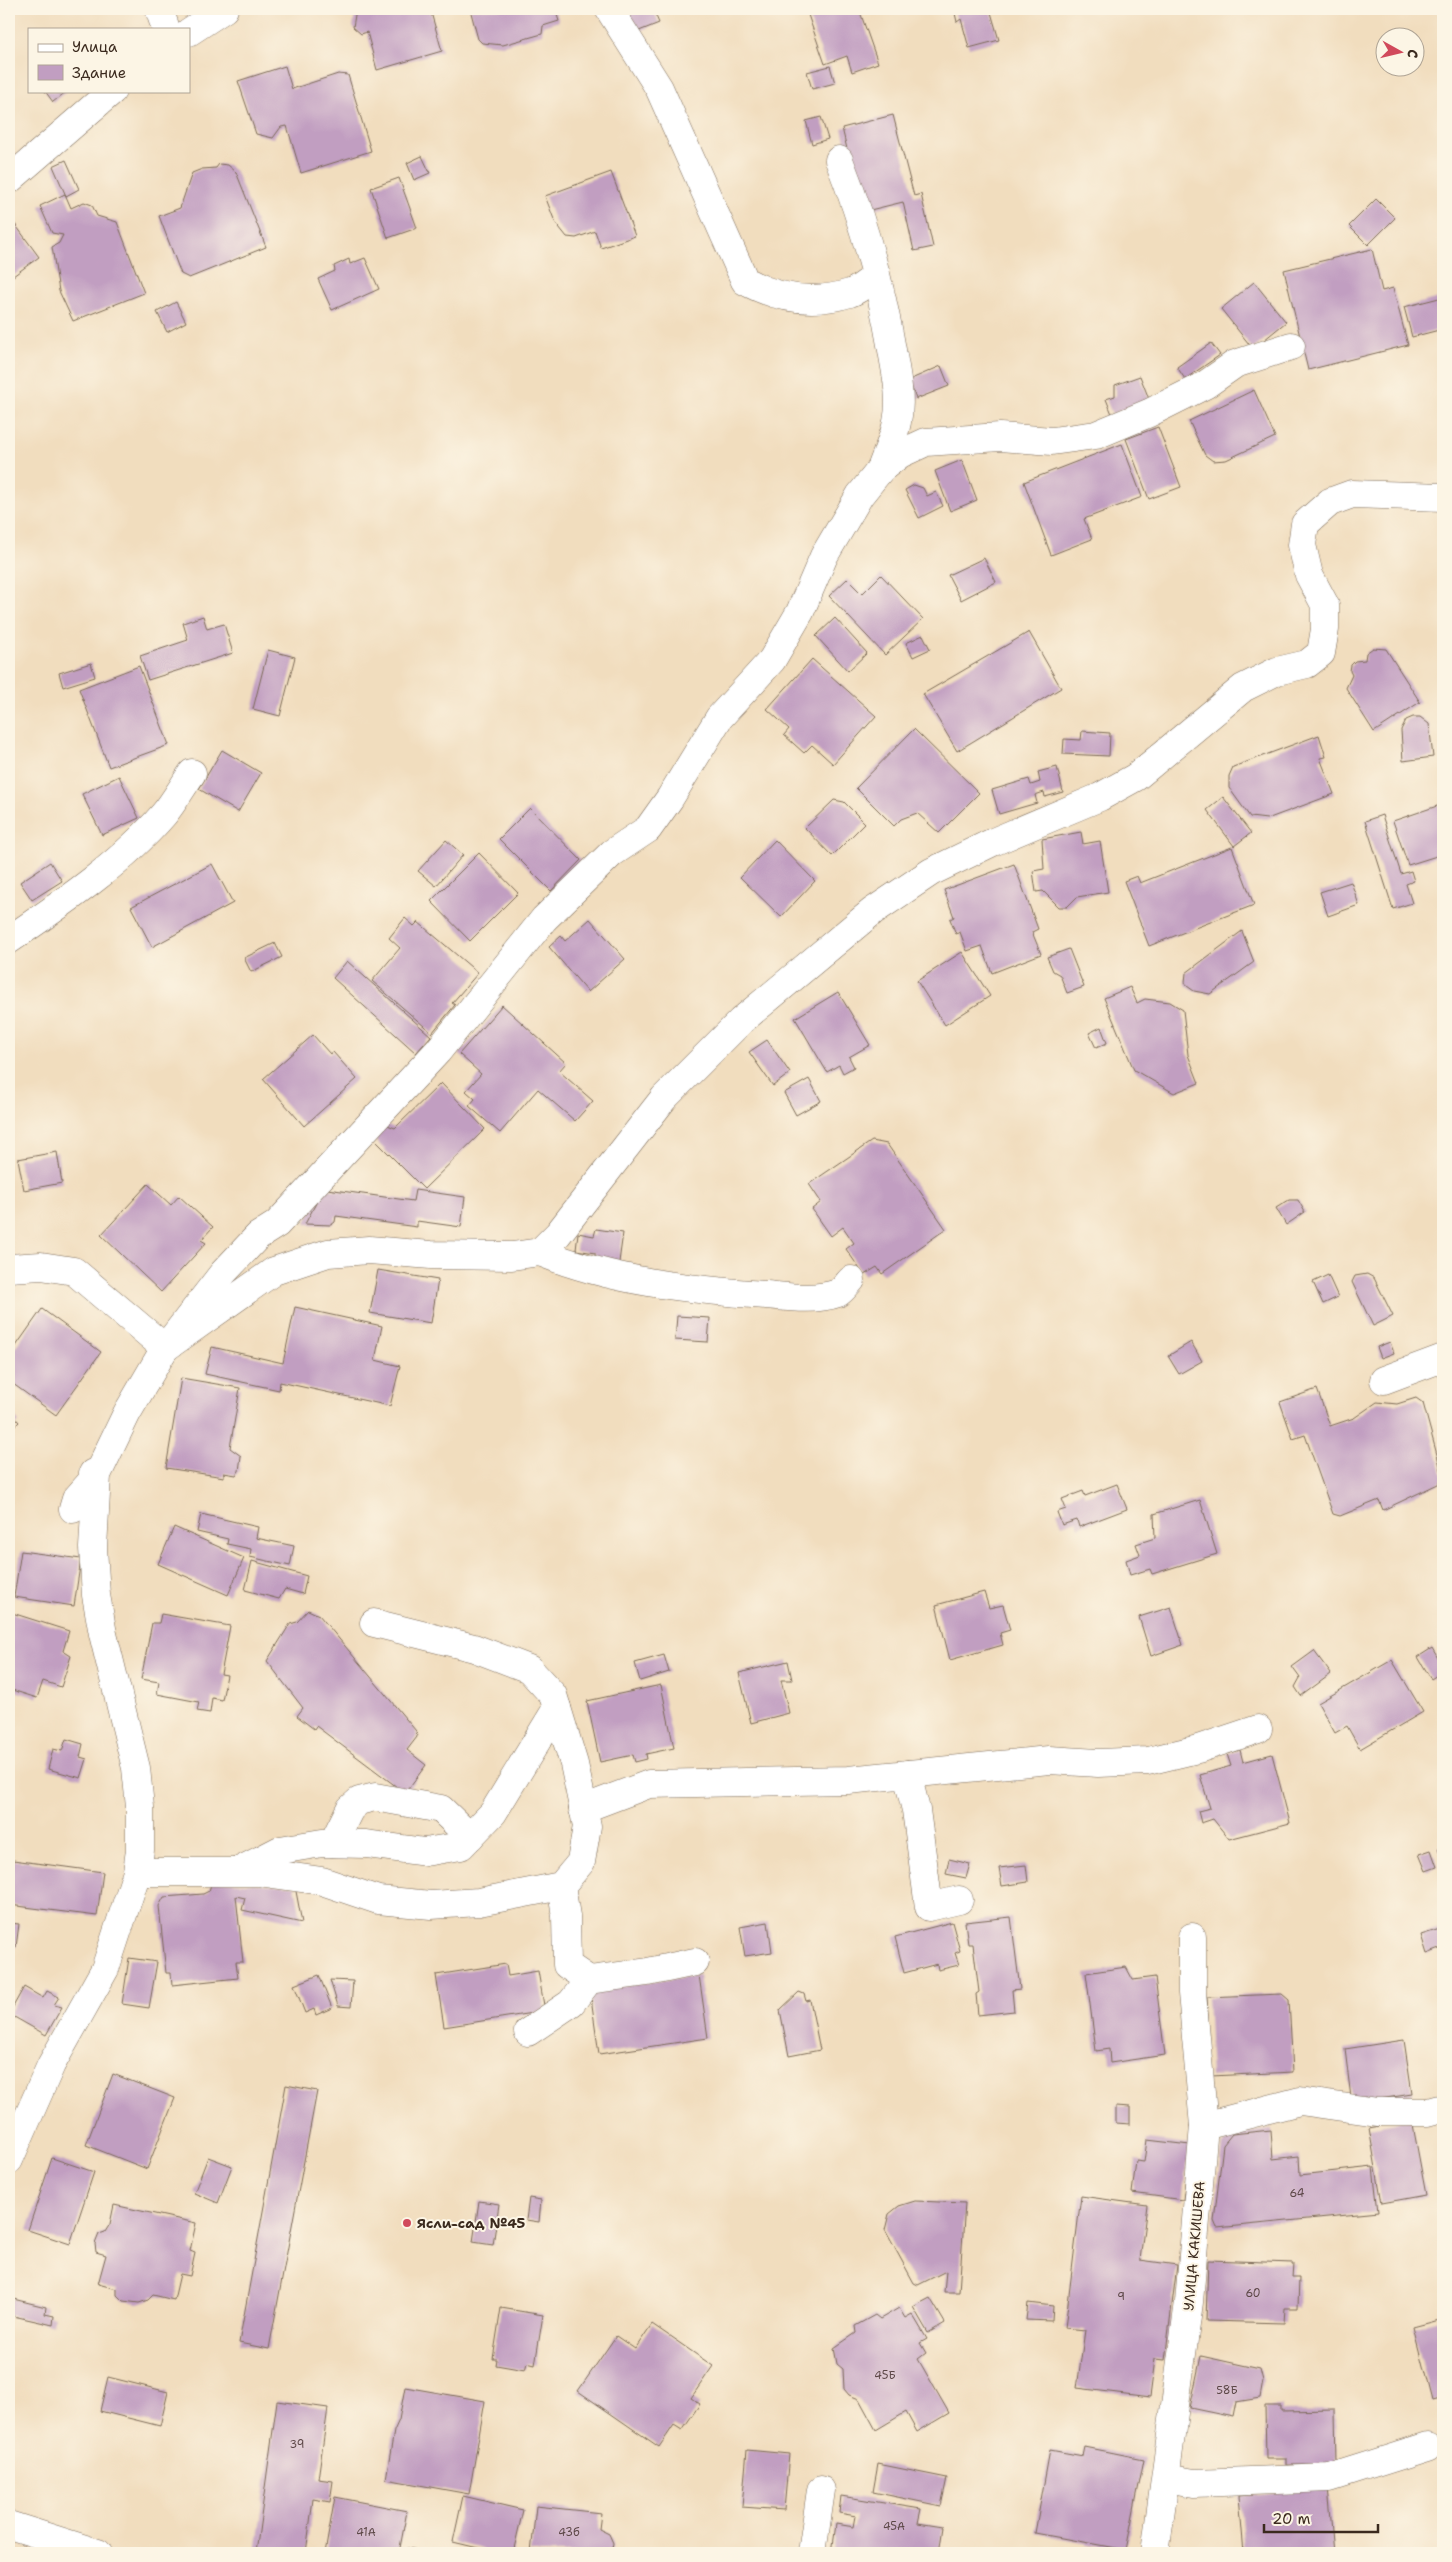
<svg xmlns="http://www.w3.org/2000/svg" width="1452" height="2562" font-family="'Shantell Sans',sans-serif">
<rect width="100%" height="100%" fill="#fcf5e5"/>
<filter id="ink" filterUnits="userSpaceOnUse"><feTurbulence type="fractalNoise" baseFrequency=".02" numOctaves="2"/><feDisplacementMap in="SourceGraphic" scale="10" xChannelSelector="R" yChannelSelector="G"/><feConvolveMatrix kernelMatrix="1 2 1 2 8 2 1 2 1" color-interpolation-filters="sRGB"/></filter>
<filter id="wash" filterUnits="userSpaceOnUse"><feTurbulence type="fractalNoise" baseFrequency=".0096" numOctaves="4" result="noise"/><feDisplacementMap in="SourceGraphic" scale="20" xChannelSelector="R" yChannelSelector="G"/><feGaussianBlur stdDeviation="1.12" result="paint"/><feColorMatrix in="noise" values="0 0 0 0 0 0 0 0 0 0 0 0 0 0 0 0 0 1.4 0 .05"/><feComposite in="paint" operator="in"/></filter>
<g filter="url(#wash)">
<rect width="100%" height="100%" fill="#f1ddbe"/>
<g id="blocks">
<g fill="#c19ec1">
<polygon points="356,9 430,9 442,51 377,70 367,32 361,34 353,27"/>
<polygon points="470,9 555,9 559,21 543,26 542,34 503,45 482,43 478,39"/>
<polygon points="624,9 653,9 659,23 634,33"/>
<polygon points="806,9 859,9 878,63 852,72 847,56 825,64"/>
<polygon points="954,9 974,9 975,11 990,9 999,40 969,48 961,19 957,22"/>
<polygon points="285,66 292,89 338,74 348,75 371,151 301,173 287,126 281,127 273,138 256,134 238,81"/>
<polygon points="830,66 835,83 812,89 807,72"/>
<polygon points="45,91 67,91 53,102"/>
<polygon points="893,115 914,196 921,194 933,247 914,251 903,202 862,212 842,128"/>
<polygon points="821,117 828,139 812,144 806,121"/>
<polygon points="422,156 430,173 414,180 407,163"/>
<polygon points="66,160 79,189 66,196 53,166"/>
<polygon points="219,164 228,165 236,172 266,247 189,278 181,274 159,216 180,208 192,173 202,169 216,168"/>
<polygon points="611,172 635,236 601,248 595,231 576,238 567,237 555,222 545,196"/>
<polygon points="399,178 417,228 388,238 371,188"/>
<polygon points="65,194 71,208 84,202 92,205 97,216 117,222 144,293 73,321 59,291 52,247 59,243 63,235 52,233 40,206"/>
<polygon points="1376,199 1395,218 1368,245 1349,226"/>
<polygon points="9,216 39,257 9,279"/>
<polygon points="1372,249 1382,291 1393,288 1408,345 1308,370 1284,270"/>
<polygon points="365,258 379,289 332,310 318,279 335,271 334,266 349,259 350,264"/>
<polygon points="1254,282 1286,322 1253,349 1221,309"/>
<polygon points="1443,297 1443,329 1412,337 1404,307"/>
<polygon points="176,302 186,322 167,332 157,312"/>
<polygon points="1211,343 1220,355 1185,379 1177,367"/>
<polygon points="941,366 949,386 916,399 909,380"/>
<polygon points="1140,376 1149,399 1112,414 1106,399 1115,396 1115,385"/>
<polygon points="1254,390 1275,437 1226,460 1213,461 1205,455 1189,421"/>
<polygon points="1158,427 1181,487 1149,499 1126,439"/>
<polygon points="1122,444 1142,497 1084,519 1092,539 1051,555 1024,482"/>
<polygon points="962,460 977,500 950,511 935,471"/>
<polygon points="914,485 923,488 927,496 936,492 943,506 919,518 905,490"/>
<polygon points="984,558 996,582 961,600 948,575"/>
<polygon points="881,575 923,619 885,655 829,596 847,579 862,594"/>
<polygon points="203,616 207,629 224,624 233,653 148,680 140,656 188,640 183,623"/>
<polygon points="835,618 867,653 848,671 816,636"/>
<polygon points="1029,632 1061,688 957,751 923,694"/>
<polygon points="923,635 930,649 913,657 906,643"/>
<polygon points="1373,648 1386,649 1420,702 1374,732 1346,688 1352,675 1350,671 1351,665 1355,661 1365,660 1366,653"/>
<polygon points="268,650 295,657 280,716 253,709"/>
<polygon points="812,659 876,716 833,764 812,745 804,753 784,735 789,729 767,709"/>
<polygon points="91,663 95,677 63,687 59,673"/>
<polygon points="139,666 169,745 109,767 79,689"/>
<polygon points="1413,717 1420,717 1429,724 1433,757 1403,761 1401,730 1406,720"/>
<polygon points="914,729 979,793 939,833 917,813 901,819 894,826 856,788"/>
<polygon points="1082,731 1110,733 1109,756 1063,754 1064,739 1081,740"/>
<polygon points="1319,735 1326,757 1320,758 1334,794 1267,819 1250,817 1229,788 1229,776 1233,767"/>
<polygon points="222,750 261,773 238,812 199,789"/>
<polygon points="1057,767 1063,792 1045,797 1044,792 1035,795 1037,803 999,814 992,790 1029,779 1031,785 1040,782 1038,772"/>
<polygon points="119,776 139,818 102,835 82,794"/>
<polygon points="1223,797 1251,833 1234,846 1207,810"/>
<polygon points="834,800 844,802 865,823 832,856 805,828"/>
<polygon points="1443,804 1443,854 1408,865 1393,821"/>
<polygon points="530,808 581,860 551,891 499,839"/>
<polygon points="1382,815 1401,874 1411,871 1414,881 1406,884 1412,903 1393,909 1365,821"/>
<polygon points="1081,832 1083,844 1100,841 1108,892 1077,897 1067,907 1059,907 1043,891 1036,892 1033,871 1044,869 1042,839"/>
<polygon points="446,840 463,855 436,886 418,871"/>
<polygon points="775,840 815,881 781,917 740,877"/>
<polygon points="1232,847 1254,905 1149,946 1124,881 1137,876 1140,883"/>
<polygon points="479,853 518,893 470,941 431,901"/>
<polygon points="50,862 62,881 32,900 20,882"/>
<polygon points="212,864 233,903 152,947 131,907"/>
<polygon points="1014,864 1038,929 1032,932 1041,954 992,973 982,946 967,951 960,932 956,934 950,919 954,917 944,890"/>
<polygon points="1351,882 1359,905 1328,916 1320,892"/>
<polygon points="405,918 414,926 418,922 478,973 452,1003 455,1005 432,1033 372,981 400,948 389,938"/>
<polygon points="590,919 625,959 588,992 549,947 561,936 565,941"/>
<polygon points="1242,931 1254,962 1210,994 1194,991 1187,986 1185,982 1186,973"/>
<polygon points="275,943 282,957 251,972 244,958"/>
<polygon points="1069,949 1084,987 1067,993 1060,975 1053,971 1047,957"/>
<polygon points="962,952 990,996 945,1025 917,981"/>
<polygon points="347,961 431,1036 416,1053 333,978"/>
<polygon points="1130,987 1137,1003 1145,999 1170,1002 1183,1010 1188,1055 1199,1083 1174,1093 1134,1070 1104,998"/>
<polygon points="838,992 870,1045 849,1057 854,1067 843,1073 839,1065 827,1072 795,1018"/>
<polygon points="502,1005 566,1063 559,1071 593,1101 575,1121 538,1089 500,1133 469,1106 475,1099 466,1091 481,1074 459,1054"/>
<polygon points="1101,1027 1107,1043 1096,1048 1089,1033"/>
<polygon points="313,1035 330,1054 333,1052 357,1079 304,1126 263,1079"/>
<polygon points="767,1040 790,1073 773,1086 749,1052"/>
<polygon points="809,1079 821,1101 796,1115 784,1093"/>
<polygon points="441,1083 485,1129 424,1189 372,1137 385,1124 395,1128"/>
<polygon points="872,1141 887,1144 946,1229 882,1274 877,1267 864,1275 846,1249 854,1243 843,1227 831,1236 812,1209 821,1202 809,1184"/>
<polygon points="57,1152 62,1183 24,1190 18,1159"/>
<polygon points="148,1184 171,1205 179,1196 213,1227 201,1240 206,1243 161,1292 101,1235"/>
<polygon points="327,1189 413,1201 415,1190 465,1197 461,1227 417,1221 417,1227 336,1216 335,1222 331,1225 305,1224 323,1190"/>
<polygon points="1289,1200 1298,1200 1305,1212 1286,1225 1276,1208"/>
<polygon points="596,1229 623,1233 619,1262 595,1258 595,1253 576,1250 578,1233 594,1236"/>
<polygon points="378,1270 438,1280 431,1323 370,1313"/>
<polygon points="1367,1274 1374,1278 1393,1316 1373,1326 1352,1282 1355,1276"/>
<polygon points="1328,1275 1338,1297 1323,1304 1313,1282"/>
<polygon points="295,1307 382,1326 375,1360 400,1366 390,1406 280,1382 279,1390 205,1374 212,1347 283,1363"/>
<polygon points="42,1309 101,1352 56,1415 9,1381 9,1356"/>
<polygon points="677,1316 710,1318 708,1342 675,1340"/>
<polygon points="1191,1342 1202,1361 1179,1374 1168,1356"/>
<polygon points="1390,1342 1394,1353 1381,1358 1377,1347"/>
<polygon points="181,1378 240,1388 230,1448 241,1456 239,1471 236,1475 224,1473 224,1477 166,1468"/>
<polygon points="1317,1389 1330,1426 1354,1418 1377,1402 1397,1404 1416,1398 1423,1403 1443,1477 1438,1484 1383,1510 1379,1500 1340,1516 1333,1514 1305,1435 1293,1439 1280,1402"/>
<polygon points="9,1411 19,1422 9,1432"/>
<polygon points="1117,1484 1127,1509 1079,1527 1077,1520 1062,1525 1057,1512 1066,1509 1062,1499 1083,1491 1085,1496"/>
<polygon points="1200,1500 1217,1554 1152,1574 1150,1569 1130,1575 1126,1560 1140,1555 1136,1544 1155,1538 1154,1514"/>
<polygon points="201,1514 258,1527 256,1538 294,1546 290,1566 250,1557 251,1549 227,1544 228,1539 197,1532"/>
<polygon points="174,1527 244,1558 228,1595 158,1564"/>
<polygon points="21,1551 81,1559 74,1606 14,1597"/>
<polygon points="252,1561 307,1576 303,1594 285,1589 279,1599 245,1590"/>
<polygon points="984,1592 989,1608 1003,1605 1010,1630 1000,1633 1003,1645 950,1660 936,1605"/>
<polygon points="1171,1607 1183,1645 1151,1656 1139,1617"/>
<polygon points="308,1610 319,1615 416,1731 417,1737 407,1750 426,1765 405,1793 316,1726 314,1729 297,1716 303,1708 267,1661 290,1624 297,1622"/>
<polygon points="9,1612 69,1631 63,1651 71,1656 61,1687 43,1681 37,1698 12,1690 9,1699"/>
<polygon points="161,1614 230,1626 221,1674 227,1675 222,1700 212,1698 210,1713 197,1711 199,1702 157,1694 159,1682 141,1679 152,1623 159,1623"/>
<polygon points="1432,1648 1443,1667 1443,1671 1431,1679 1418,1657"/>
<polygon points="1314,1651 1331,1674 1301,1696 1295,1687 1300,1678 1292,1667"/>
<polygon points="664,1655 669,1672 640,1681 635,1663"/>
<polygon points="1392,1660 1423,1712 1360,1749 1347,1726 1335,1733 1318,1703"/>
<polygon points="788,1661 792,1680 781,1680 789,1713 751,1723 739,1673"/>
<polygon points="661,1685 674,1748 646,1754 647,1759 635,1762 633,1755 600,1762 587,1701"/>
<polygon points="66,1739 83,1744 80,1757 87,1759 81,1778 48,1769 53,1749 62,1751"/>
<polygon points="1240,1750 1243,1762 1272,1754 1290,1823 1229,1839 1213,1819 1201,1823 1198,1811 1210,1808 1200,1775 1231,1766 1227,1754"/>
<polygon points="1443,1846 1443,1860 1439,1847"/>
<polygon points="1431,1850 1437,1867 1426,1871 1419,1854"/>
<polygon points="949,1859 970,1864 966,1878 946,1874"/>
<polygon points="13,1860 103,1872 97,1916 9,1905 9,1881 11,1881"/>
<polygon points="1026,1865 1028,1882 1002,1886 999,1868"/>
<polygon points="212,1881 295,1886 302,1923 242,1910 245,1898 236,1896 243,1962 236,1962 238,1978 172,1985 171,1973 166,1973 159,1906 164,1897 203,1894 209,1891"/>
<polygon points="1011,1917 1020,1989 1012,1990 1014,2011 978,2015 976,1994 979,1992 973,1944 968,1944 965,1922"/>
<polygon points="768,1922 772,1952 745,1956 740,1927"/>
<polygon points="952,1922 960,1951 955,1953 959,1965 938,1970 937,1964 904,1973 895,1937"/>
<polygon points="9,1923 19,1924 16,1947 9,1946"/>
<polygon points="1443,1928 1443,1948 1427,1954 1421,1935"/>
<polygon points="129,1958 157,1962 149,2008 122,2004"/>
<polygon points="506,1964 508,1976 538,1971 545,2011 444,2027 436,1975"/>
<polygon points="1126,1967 1133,1980 1155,1977 1165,2055 1110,2063 1109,2049 1096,2051 1086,1973"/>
<polygon points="319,1975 332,2008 316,2015 314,2009 305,2013 294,1985"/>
<polygon points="699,1975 708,2038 599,2054 590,1991"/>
<polygon points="330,1980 353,1981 351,2007 338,2006"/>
<polygon points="24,1987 43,1998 47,1991 59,1997 54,2005 62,2007 46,2035 9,2014"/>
<polygon points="799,1992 804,1994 806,2001 810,2000 820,2050 789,2056 780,2010"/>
<polygon points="1282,1994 1289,2000 1293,2072 1211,2076 1207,1997"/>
<polygon points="1404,2040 1412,2094 1366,2101 1366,2096 1351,2098 1345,2049"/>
<polygon points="113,2074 175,2098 147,2169 86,2145"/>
<polygon points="286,2085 317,2091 269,2349 239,2343"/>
<polygon points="1116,2106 1130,2107 1130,2124 1116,2123"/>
<polygon points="1412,2120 1426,2195 1382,2203 1369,2128"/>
<polygon points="1271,2130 1273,2159 1299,2156 1300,2175 1373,2167 1378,2212 1217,2228 1214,2221 1223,2145 1232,2134"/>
<polygon points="1147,2140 1190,2145 1183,2200 1132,2193 1136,2161 1144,2162"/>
<polygon points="208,2157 232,2166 218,2203 194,2193"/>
<polygon points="52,2158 94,2172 70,2244 28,2230"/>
<polygon points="1081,2196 1147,2205 1140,2260 1177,2265 1165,2360 1155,2359 1150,2397 1077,2388 1085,2330 1065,2328"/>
<polygon points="529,2198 541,2200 539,2222 526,2220"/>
<polygon points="479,2201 499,2204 493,2245 473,2242"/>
<polygon points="915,2201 965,2203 959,2292 944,2292 946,2271 918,2285 914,2283 885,2230 889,2214 899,2206"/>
<polygon points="114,2205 196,2223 190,2251 195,2253 190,2276 180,2274 174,2300 153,2295 148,2300 139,2303 123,2301 117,2295 117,2289 98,2284 106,2255 96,2252 95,2244 99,2234 105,2232 110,2224"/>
<polygon points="1208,2260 1293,2263 1292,2278 1299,2278 1298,2308 1285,2308 1284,2323 1206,2321"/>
<polygon points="9,2298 46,2307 45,2314 54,2316 53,2325 9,2315"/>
<polygon points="930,2298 945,2323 928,2333 913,2307"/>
<polygon points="1028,2303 1053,2306 1052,2321 1026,2320"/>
<polygon points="501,2308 543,2315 535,2365 527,2363 525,2370 496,2365 497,2359 493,2359"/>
<polygon points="899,2308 905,2318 912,2314 927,2339 920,2343 926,2353 918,2359 949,2413 917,2432 906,2412 876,2430 859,2399 849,2395 844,2389 843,2369 837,2364 834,2348 856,2333 855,2326 875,2315 880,2319"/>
<polygon points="1443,2319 1443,2398 1432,2401 1413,2327"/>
<polygon points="652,2324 713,2366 691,2398 700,2404 682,2430 674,2425 659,2447 578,2391 616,2336 635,2349"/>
<polygon points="1201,2356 1260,2369 1263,2381 1260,2398 1236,2402 1233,2417 1190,2408"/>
<polygon points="108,2377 168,2392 160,2426 100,2411"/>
<polygon points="405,2387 485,2401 469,2494 386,2479 394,2431 399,2420"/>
<polygon points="277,2401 328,2408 318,2479 333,2481 330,2502 313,2499 306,2553 256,2553"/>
<polygon points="1265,2406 1281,2406 1281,2411 1335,2410 1336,2465 1286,2465 1286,2459 1266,2459"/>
<polygon points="1085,2447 1144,2459 1126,2550 1035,2533 1050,2450 1083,2456"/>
<polygon points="747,2450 789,2454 784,2510 742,2507"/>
<polygon points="878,2464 947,2478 941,2506 873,2492"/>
<polygon points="1328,2487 1334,2553 1244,2553 1239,2496"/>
<polygon points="463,2496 523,2510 513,2553 499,2553 453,2542"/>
<polygon points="841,2496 921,2509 918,2523 943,2527 939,2553 832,2553 836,2524 854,2527 856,2516 839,2513"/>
<polygon points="335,2497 407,2511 399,2553 325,2553"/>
<polygon points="536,2506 601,2513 599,2529 609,2534 613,2543 611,2553 531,2553"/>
<polygon points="407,2548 430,2552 430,2553 406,2553"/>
<polygon points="1167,2548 1194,2552 1194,2553 1166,2553"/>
</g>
</g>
</g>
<g filter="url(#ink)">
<use href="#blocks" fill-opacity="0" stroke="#7b6956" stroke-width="1"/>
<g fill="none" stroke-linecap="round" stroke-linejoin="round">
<g stroke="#7b6956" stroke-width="29">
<g id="minor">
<polyline points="159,9 166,29"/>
<path d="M609 9 659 88 745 281C778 299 814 304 850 293 859 290 869 281 876 276"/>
<polyline points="189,32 224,9"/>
<path d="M839 160C863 221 881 285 892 350 896 373 902 399 897 422 894 438 886 454 881 469"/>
<polyline points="9,180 112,91"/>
<path d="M9 940C63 903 121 864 164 814 174 802 183 786 192 773"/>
<path d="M540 1252C611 1281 690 1290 766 1295 789 1297 815 1301 838 1293 842 1291 847 1284 851 1280"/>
<polyline points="9,1268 41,1266 74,1271 165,1348 274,1271 328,1253 369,1250 431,1255 512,1256 540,1252 558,1234 664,1098 741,1021 873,911 931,872 993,842 1100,797 1136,777 1243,688 1277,671 1307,664 1321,653 1325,629 1325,605 1309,575 1302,545 1305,524 1330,502 1352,494 1443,497"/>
<polyline points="1384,1380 1443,1358"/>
<polyline points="73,1509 76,1499 97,1475 93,1473"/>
<polyline points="907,1774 916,1810 929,1907 959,1900"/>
<polyline points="583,1809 649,1784 848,1780 1049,1760 1098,1763 1148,1761 1198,1749 1258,1729"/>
<polyline points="333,1843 350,1809 359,1801 375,1797 441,1809 470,1837"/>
<polyline points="239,1871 280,1850 322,1843 366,1844 425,1852 461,1846 493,1813 557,1708"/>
<polyline points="137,1872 258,1872 322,1881 378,1900 431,1905 479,1902 561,1886 581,1862 587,1826 574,1764 553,1695 529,1669 474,1648 374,1623"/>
<polyline points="561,1886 566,1916 567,1965 589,1980 648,1972 695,1962"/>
<polyline points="528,2032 571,2003 589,1980"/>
<polyline points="1204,2126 1300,2101 1377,2112 1428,2112 1443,2108"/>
<polyline points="9,2160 51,2065 105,1969 137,1872 140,1850 140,1807 136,1768 103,1634 96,1595 93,1548 97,1475 127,1413 165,1348 223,1273 258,1236 277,1224 438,1051 544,919 612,853 648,829 670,798 719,718 772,660 800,612 824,556 860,495 881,469 900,454 926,442 1000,437 1052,441 1096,435 1149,413 1205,385 1235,364 1291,346"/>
<polyline points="1166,2478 1194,2483 1329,2478 1427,2447"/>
<polyline points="9,2525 98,2553"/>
<polyline points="812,2553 821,2490"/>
<polyline points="1155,2553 1189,2302 1204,2126 1192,1993 1192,1937"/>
</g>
</g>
<use href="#minor" stroke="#fff" stroke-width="28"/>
</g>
</g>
<circle fill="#d1495b" stroke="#fcf5e5" stroke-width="2" cx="407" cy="2223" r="5"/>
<g text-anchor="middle" stroke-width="4" stroke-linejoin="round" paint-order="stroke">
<g font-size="11" fill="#5c4747">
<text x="1297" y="2197">64</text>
<text x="1253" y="2297">60</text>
<text x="1121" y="2300">9</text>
<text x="885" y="2379">45Б</text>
<text x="1227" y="2394">58Б</text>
<text x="297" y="2448">39</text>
<text x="894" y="2530">45А</text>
<text x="366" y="2536">41А</text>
<text x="569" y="2536">43б</text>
</g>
<g font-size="14" font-weight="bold" fill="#3b2a1e" stroke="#fcf5e5" text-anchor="start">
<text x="417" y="2228">Ясли-сад №45</text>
</g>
<g font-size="14" fill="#3b2a1e" stroke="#fcf5e5">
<text transform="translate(1194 2246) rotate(-85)" y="5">УЛИЦА КАКИШЕВА</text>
</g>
</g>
<rect width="1452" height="2562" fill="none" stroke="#fcf5e5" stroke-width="30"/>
<rect x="28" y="28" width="162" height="65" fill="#fcf5e5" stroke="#afa495"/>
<rect x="38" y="44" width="25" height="8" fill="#ffffff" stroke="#afa495"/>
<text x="72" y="52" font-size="15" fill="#3b2a1e">Улица</text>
<rect x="38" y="65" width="25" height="15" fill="#c19ec1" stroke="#afa495"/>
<text x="72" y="78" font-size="15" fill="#3b2a1e">Здание</text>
<g transform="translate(1400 52) rotate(98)"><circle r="24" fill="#fcf5e5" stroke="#afa495"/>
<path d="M0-4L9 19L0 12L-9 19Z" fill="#d1495b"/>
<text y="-8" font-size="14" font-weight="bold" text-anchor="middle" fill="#3b2a1e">С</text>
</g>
<path d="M1264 2524v8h114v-8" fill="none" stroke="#3b2a1e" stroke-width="2.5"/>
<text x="1272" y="2524" font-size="15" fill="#3b2a1e" stroke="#fcf5e5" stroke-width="4" paint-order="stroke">20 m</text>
</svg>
